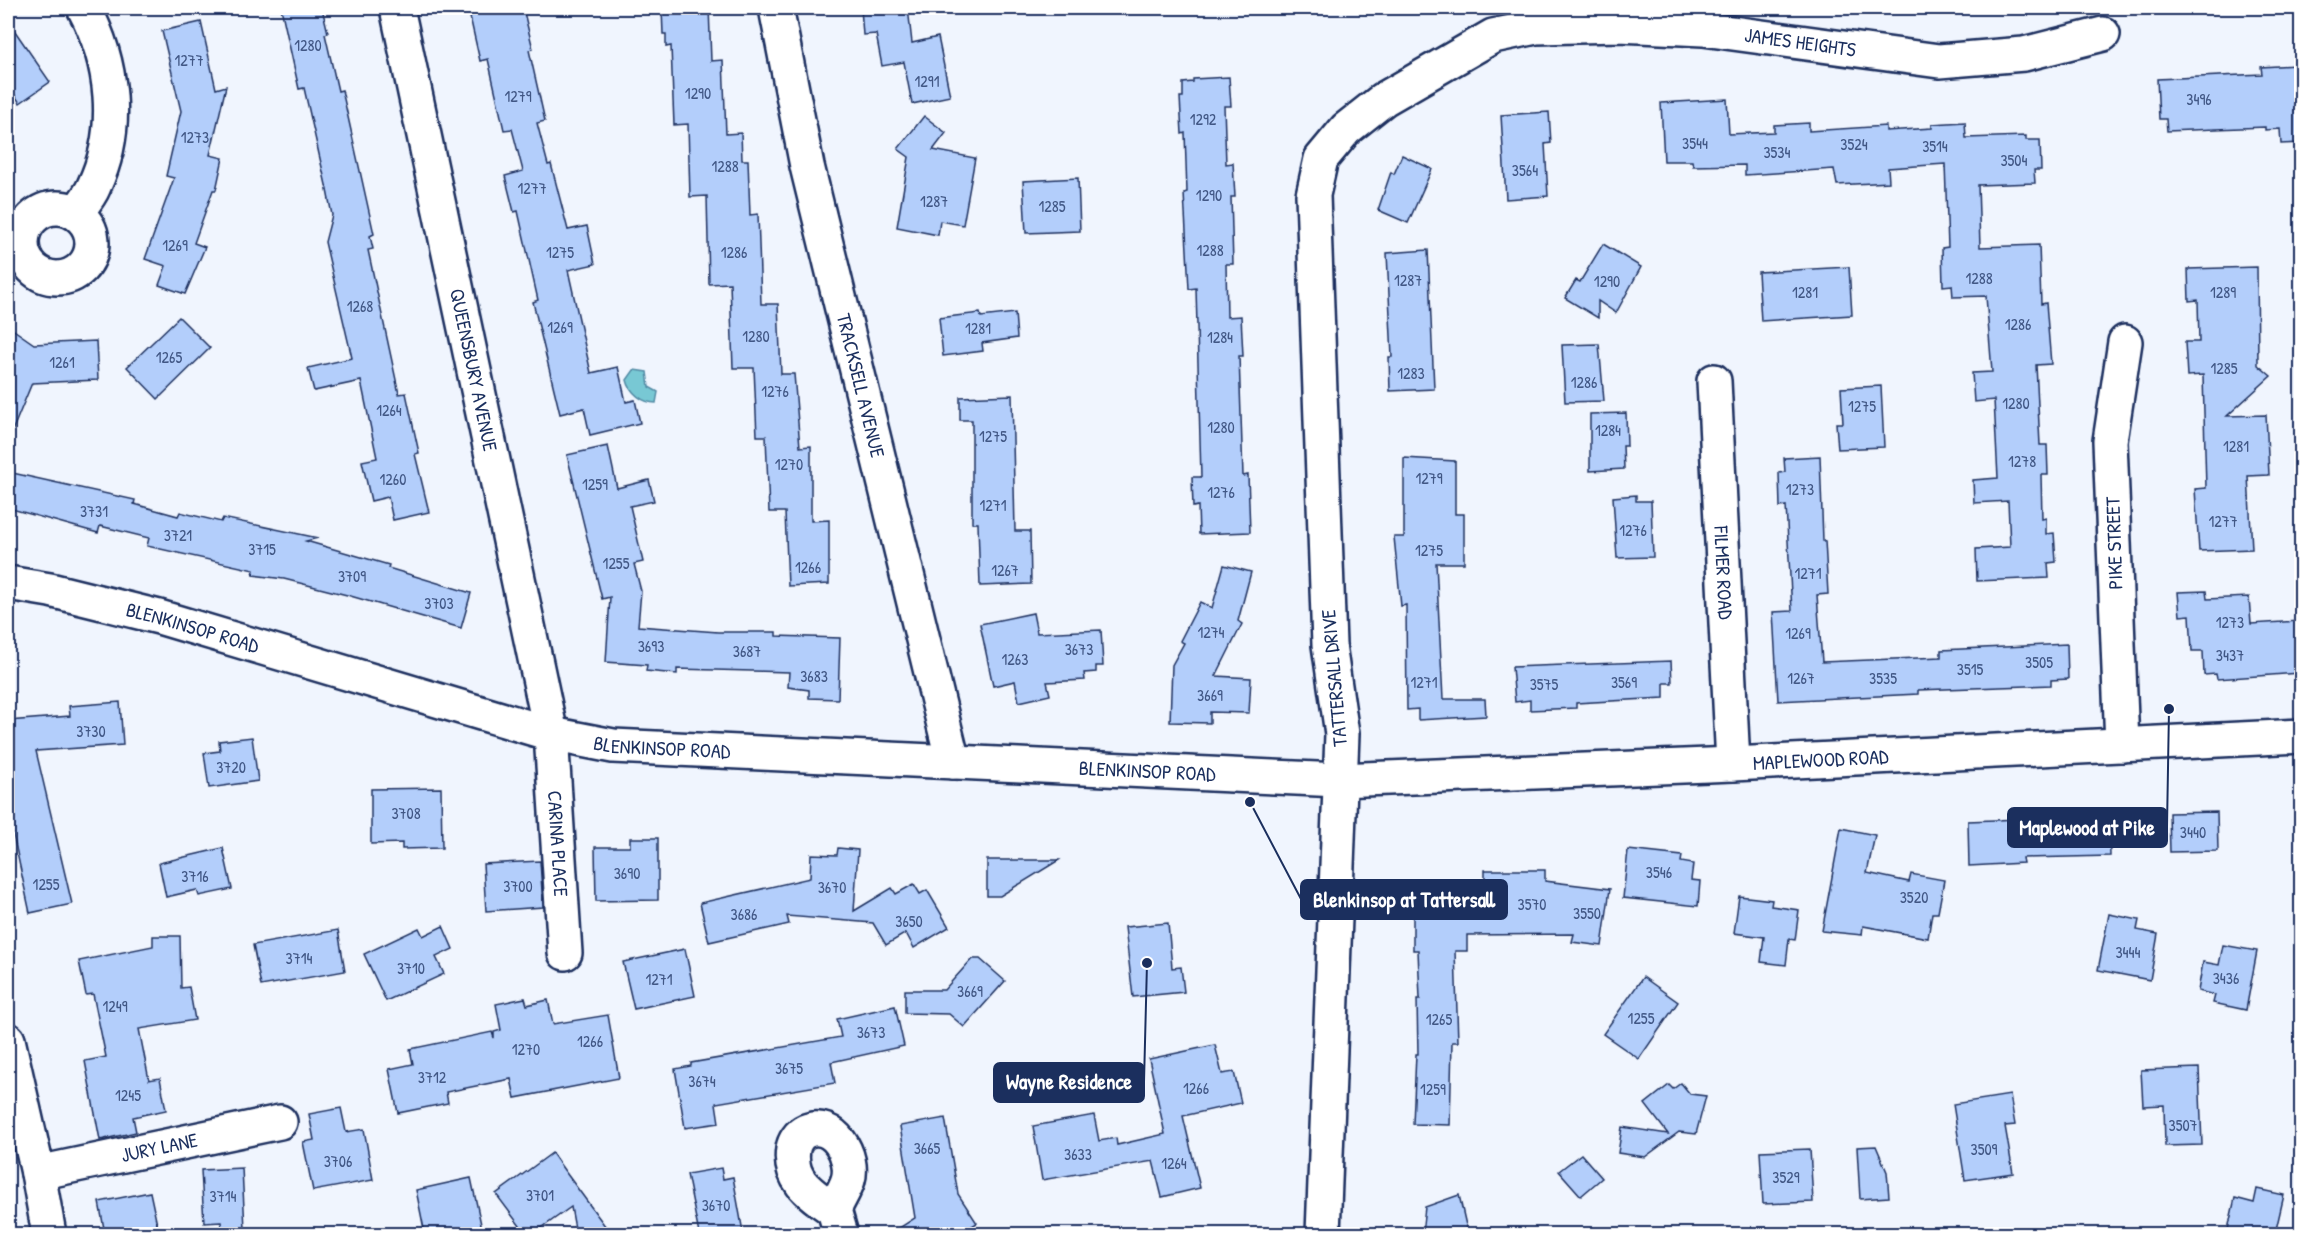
<svg xmlns="http://www.w3.org/2000/svg" width="2309" height="1242" font-family="'Patrick Hand',sans-serif">
<rect width="100%" height="100%" fill="#f0f5fe"/>
<filter id="ink" filterUnits="userSpaceOnUse"><feTurbulence type="fractalNoise" baseFrequency=".0167" numOctaves="2"/><feDisplacementMap in="SourceGraphic" scale="12" xChannelSelector="R" yChannelSelector="G"/><feConvolveMatrix kernelMatrix="1 2 1 2 8 2 1 2 1" color-interpolation-filters="sRGB"/></filter>
<g filter="url(#ink)">
<path fill="#78c8d4" stroke="#538ba5" stroke-width="1.5" d="M634 370 647 372 649 387 658 392 656 403C643 403 630 393 627 380Z"/>
<g fill="#b3cefb" stroke="#1b2f5e" stroke-width="1.5">
<polygon points="281,8 322,8 328,33 325,34 338,91 342,90 374,234 370,236 373,249 368,250 399,394 406,393 419,453 415,454 429,512 393,520 388,497 371,501 362,461 377,458 361,381 314,391 308,368 352,358 325,242 332,215 326,185 304,88 299,89"/>
<polygon points="468,8 523,8 533,49 529,50 545,121 537,123 548,165 551,164 568,230 587,226 595,264 568,270 591,373 618,367 626,402 635,400 640,423 590,435 584,408 560,414 533,302 538,300 518,211 514,212 505,176 523,171 512,129 504,130 488,59 480,61"/>
<polygon points="662,8 709,8 711,61 723,60 726,134 741,133 742,160 748,160 750,215 758,214 761,304 778,304 781,374 794,374 800,447 811,446 811,521 829,520 829,584 788,586 785,512 769,512 766,436 757,436 754,368 733,368 730,283 709,284 707,196 690,197 688,124 674,125 671,46 666,47 666,34 663,34"/>
<polygon points="861,8 908,8 912,43 938,37 950,96 912,104 904,62 882,66 876,34 863,35"/>
<polygon points="8,21 50,82 20,103 8,85"/>
<polygon points="201,22 216,89 226,86 210,155 223,158 216,190 213,190 194,243 205,247 185,294 159,285 166,266 145,259 174,178 166,176 181,111 162,31"/>
<polygon points="2296,65 2297,77 2301,76 2301,143 2281,144 2280,129 2265,130 2265,127 2167,131 2166,119 2159,119 2157,79 2262,74 2261,67"/>
<polygon points="1229,77 1231,106 1224,106 1226,164 1233,163 1235,197 1231,197 1233,264 1226,264 1227,317 1241,316 1243,356 1239,356 1243,476 1248,475 1250,532 1199,534 1198,506 1193,507 1192,477 1201,477 1196,288 1189,289 1184,193 1187,192 1185,133 1182,134 1180,97 1183,97 1183,83 1193,82 1193,79"/>
<polygon points="1727,99 1729,134 1774,132 1774,125 1809,123 1809,131 1886,126 1886,131 1932,128 1932,124 1965,122 1966,138 2026,136 2026,140 2040,140 2041,170 2034,170 2035,183 1978,185 1980,247 2039,245 2041,304 2046,303 2051,364 2036,365 2040,445 2047,445 2048,475 2041,475 2042,519 2046,518 2046,534 2054,533 2056,562 2048,563 2049,578 1977,581 1976,549 2010,547 2008,501 1974,503 1973,480 1998,478 1994,400 1974,402 1972,373 1992,372 1986,296 1953,297 1952,285 1943,286 1942,248 1948,247 1945,164 1888,168 1889,182 1837,185 1834,169 1745,175 1745,165 1693,166 1692,161 1664,161 1661,103"/>
<polygon points="1549,112 1551,143 1545,144 1548,196 1506,199 1501,115"/>
<polygon points="924,116 946,133 933,150 975,158 963,225 940,221 938,235 897,227 909,157 898,149"/>
<polygon points="1402,155 1432,169 1408,223 1378,210 1391,172 1394,174"/>
<polygon points="1078,178 1080,231 1026,233 1023,181"/>
<polygon points="1603,244 1641,267 1616,313 1598,301 1598,318 1565,298 1576,280 1580,282"/>
<polygon points="1428,250 1434,389 1390,391 1389,357 1392,357 1387,253"/>
<polygon points="1849,267 1852,315 1761,321 1758,272"/>
<polygon points="2257,267 2258,365 2271,376 2227,416 2266,415 2269,475 2248,476 2252,549 2199,551 2195,489 2206,488 2203,375 2187,376 2185,342 2199,342 2198,300 2189,301 2188,269"/>
<polygon points="980,313 981,317 1015,313 1017,338 982,343 983,351 943,356 939,318"/>
<polygon points="179,317 210,348 158,399 127,367"/>
<polygon points="8,326 34,344 96,341 98,380 32,383 8,441"/>
<polygon points="1599,344 1604,401 1565,402 1562,345"/>
<polygon points="1881,386 1884,447 1838,449 1836,423 1843,423 1841,388"/>
<polygon points="1012,395 1015,531 1030,531 1031,584 980,586 978,523 972,523 972,420 960,420 960,397"/>
<polygon points="1626,413 1627,446 1623,446 1624,469 1590,471 1590,414"/>
<polygon points="608,446 617,488 649,480 654,501 630,506 643,562 634,564 641,591 638,626 718,632 776,632 776,636 840,638 838,699 809,698 809,690 788,687 789,672 677,669 677,674 646,671 647,665 606,662 610,597 602,599 567,455"/>
<polygon points="1820,456 1823,541 1825,541 1828,594 1817,595 1822,662 1941,657 1941,650 2067,644 2068,679 2051,680 2051,685 1918,690 1918,694 1778,701 1773,612 1792,611 1786,506 1780,507 1779,473 1785,472 1784,458"/>
<polygon points="1404,458 1455,461 1455,514 1464,514 1464,563 1436,563 1443,699 1485,699 1486,716 1418,720 1418,709 1407,710 1406,605 1401,606 1394,537 1404,537"/>
<polygon points="8,472 135,500 134,504 178,516 180,512 221,522 223,518 318,538 306,541 389,565 388,568 471,593 461,628 347,595 284,579 253,575 254,570 147,546 149,538 100,526 98,533 8,508"/>
<polygon points="1636,495 1636,501 1651,501 1653,557 1617,558 1613,497"/>
<polygon points="1224,565 1251,572 1238,621 1242,624 1216,676 1251,678 1249,713 1210,712 1210,723 1170,722 1172,665 1184,643 1180,641 1200,602 1212,608"/>
<polygon points="2206,591 2207,599 2249,597 2251,624 2301,621 2301,661 2298,661 2299,673 2217,679 2216,674 2204,675 2203,651 2192,651 2190,615 2180,616 2178,592"/>
<polygon points="1033,613 1037,633 1101,630 1103,666 1096,666 1096,672 1084,673 1085,680 1047,682 1050,695 1019,702 1015,681 993,686 980,624"/>
<polygon points="1671,661 1672,683 1664,683 1664,698 1576,703 1576,708 1530,710 1530,700 1515,702 1512,667"/>
<polygon points="120,702 123,745 36,751 72,904 30,913 8,811 8,721 70,716 69,706"/>
<polygon points="252,737 258,781 209,788 204,753 220,751 219,741"/>
<polygon points="441,788 442,848 402,849 402,843 371,844 371,789"/>
<polygon points="2217,812 2218,851 2170,852 2169,813"/>
<polygon points="2021,819 2021,821 2109,819 2110,856 2022,858 2023,863 1969,866 1968,821"/>
<polygon points="1841,828 1875,835 1867,873 1909,882 1911,874 1944,880 1938,913 1932,913 1928,938 1863,926 1862,935 1822,931"/>
<polygon points="630,838 658,838 658,900 596,901 595,847 630,847"/>
<polygon points="223,848 232,889 199,896 197,890 166,897 159,863"/>
<polygon points="838,848 858,850 854,911 892,888 896,894 914,884 920,894 927,890 949,927 914,948 906,933 886,945 873,923 787,916 789,924 709,942 700,903 810,878 811,854 837,855"/>
<polygon points="1628,850 1682,856 1681,862 1693,864 1691,880 1700,881 1698,906 1623,898"/>
<polygon points="987,860 1059,860 1000,896 987,896"/>
<polygon points="540,861 543,907 486,911 483,864"/>
<polygon points="1485,870 1545,870 1545,881 1610,889 1602,946 1572,942 1574,934 1467,935 1467,951 1455,951 1458,1042 1452,1042 1450,1125 1413,1124 1416,1054 1418,1054 1417,999 1420,999 1418,950 1413,950 1413,907 1454,907 1455,881 1485,882"/>
<polygon points="1739,896 1772,900 1771,906 1799,910 1795,940 1789,939 1786,965 1761,962 1764,937 1734,933"/>
<polygon points="2109,914 2139,920 2137,930 2158,934 2150,980 2098,970"/>
<polygon points="1168,923 1172,968 1181,967 1184,992 1133,997 1125,927"/>
<polygon points="443,926 453,949 436,957 444,974 386,1001 364,954 419,928 423,936"/>
<polygon points="338,930 345,971 261,986 253,945"/>
<polygon points="153,936 180,936 181,988 189,987 195,1020 139,1029 149,1080 160,1078 166,1110 133,1117 136,1132 100,1140 85,1061 106,1057 93,994 86,995 79,961 153,946"/>
<polygon points="2223,945 2257,951 2246,1010 2213,1003 2215,995 2198,991 2203,962 2219,965"/>
<polygon points="685,949 695,996 634,1009 623,962"/>
<polygon points="972,959 980,959 1005,981 964,1027 949,1014 905,1013 905,990 944,990"/>
<polygon points="1643,977 1678,1002 1639,1059 1603,1034"/>
<polygon points="525,998 527,1005 548,1000 553,1024 608,1015 619,1078 515,1098 511,1079 446,1092 448,1103 398,1113 389,1069 413,1064 410,1049 492,1032 494,1038 494,1032 501,1030 496,1004"/>
<polygon points="895,1006 904,1046 831,1062 835,1083 716,1103 719,1123 685,1128 675,1069 691,1066 691,1063 841,1037 837,1019"/>
<polygon points="1215,1045 1222,1074 1234,1072 1241,1103 1183,1116 1200,1188 1162,1197 1153,1161 1042,1180 1033,1126 1094,1115 1099,1141 1116,1138 1117,1145 1165,1134 1149,1059"/>
<polygon points="2199,1068 2202,1145 2165,1146 2164,1105 2143,1106 2141,1070"/>
<polygon points="1681,1083 1690,1094 1706,1096 1696,1134 1679,1132 1645,1157 1618,1153 1622,1127 1668,1134 1645,1104 1669,1085 1673,1089"/>
<polygon points="2010,1095 2015,1125 2005,1126 2013,1173 1965,1180 1953,1104"/>
<polygon points="341,1108 346,1132 364,1129 373,1180 313,1191 303,1142 314,1140 309,1114"/>
<polygon points="945,1118 958,1194 977,1223 959,1234 890,1234 915,1218 900,1126"/>
<polygon points="1876,1146 1887,1172 1889,1197 1860,1199 1857,1147"/>
<polygon points="1810,1149 1813,1202 1763,1204 1760,1151"/>
<polygon points="552,1153 564,1170 611,1234 576,1234 571,1207 533,1234 526,1234 496,1194"/>
<polygon points="1581,1154 1602,1178 1581,1196 1559,1171"/>
<polygon points="242,1168 245,1229 222,1230 221,1222 204,1223 201,1170"/>
<polygon points="721,1168 723,1179 733,1177 743,1232 699,1234 687,1174"/>
<polygon points="471,1178 482,1229 458,1234 425,1234 416,1190"/>
<polygon points="2257,1189 2284,1195 2275,1234 2227,1234 2235,1198 2254,1203"/>
<polygon points="150,1192 159,1234 105,1234 99,1202"/>
<polygon points="1459,1195 1468,1234 1422,1234 1425,1207"/>
</g>
<g fill="none" stroke-linecap="round" stroke-linejoin="round">
<g stroke="#1b2f5e" stroke-width="38">
<g id="minor">
<path id="s1" d="M397 8 551 734 565 953"/>
<path id="s2" d="M776 8 807 166 953 762"/>
<circle cx="57" cy="243" r="35"/>
<path d="M76 213C82 205 90 196 94 186 121 129 113 62 84 8"/>
<path id="s3" d="M1714 381 1733 764"/>
<path id="s4" d="M8 583 50 590 159 617 551 734 613 746 1339 780 1733 764 2302 736"/>
<polyline points="2122,745 2110,441 2125,342"/>
<polyline points="8,1040 38,1173 49,1234"/>
<path id="s5" d="M38 1173 280 1122"/>
<path d="M834 1210C811 1194 788 1180 793 1149 794 1142 799 1134 806 1131 834 1119 855 1157 848 1180 845 1190 838 1200 834 1210L841 1234"/>
<path id="s6" d="M1323 1234 1342 734 1329 645 1313 195 1321 159 1346 129 1384 99 1493 36 1536 27 1619 25 1703 29 1939 61 2024 54 2103 34"/>
</g>
</g>
<use href="#minor" stroke="#fff" stroke-width="33"/>
</g>
</g>
<g text-anchor="middle" stroke-width="4.5" stroke-linejoin="round" paint-order="stroke">
<g font-size="16" fill="#415785">
<text x="308" y="51">1280</text>
<text x="189" y="66">1277</text>
<text x="927" y="87">1291</text>
<text x="698" y="99">1290</text>
<text x="518" y="102">1279</text>
<text x="2199" y="105">3496</text>
<text x="1203" y="125">1292</text>
<text x="195" y="143">1273</text>
<text x="1695" y="149">3544</text>
<text x="1854" y="150">3524</text>
<text x="1935" y="152">3514</text>
<text x="1777" y="158">3534</text>
<text x="2014" y="166">3504</text>
<text x="725" y="172">1288</text>
<text x="1525" y="176">3564</text>
<text x="532" y="194">1277</text>
<text x="1209" y="201">1290</text>
<text x="934" y="207">1287</text>
<text x="1052" y="212">1285</text>
<text x="175" y="251">1269</text>
<text x="1210" y="256">1288</text>
<text x="560" y="258">1275</text>
<text x="734" y="258">1286</text>
<text x="1979" y="284">1288</text>
<text x="1408" y="286">1287</text>
<text x="1607" y="287">1290</text>
<text x="1805" y="298">1281</text>
<text x="2223" y="298">1289</text>
<text x="360" y="312">1268</text>
<text x="2018" y="330">1286</text>
<text x="560" y="333">1269</text>
<text x="978" y="334">1281</text>
<text x="756" y="342">1280</text>
<text x="1220" y="343">1284</text>
<text x="169" y="363">1265</text>
<text x="62" y="368">1261</text>
<text x="2224" y="374">1285</text>
<text x="1411" y="379">1283</text>
<text x="1584" y="388">1286</text>
<text x="775" y="397">1276</text>
<text x="2016" y="409">1280</text>
<text x="1862" y="412">1275</text>
<text x="389" y="416">1264</text>
<text x="1221" y="433">1280</text>
<text x="1608" y="436">1284</text>
<text x="993" y="442">1275</text>
<text x="2236" y="452">1281</text>
<text x="2022" y="467">1278</text>
<text x="789" y="470">1270</text>
<text x="1429" y="484">1279</text>
<text x="393" y="485">1260</text>
<text x="595" y="490">1259</text>
<text x="1800" y="495">1273</text>
<text x="1221" y="498">1276</text>
<text x="993" y="511">1271</text>
<text x="94" y="517">3731</text>
<text x="2223" y="527">1277</text>
<text x="1633" y="536">1276</text>
<text x="178" y="541">3721</text>
<text x="262" y="555">3715</text>
<text x="1429" y="556">1275</text>
<text x="616" y="569">1255</text>
<text x="808" y="573">1266</text>
<text x="1005" y="576">1267</text>
<text x="1808" y="579">1271</text>
<text x="352" y="582">3709</text>
<text x="439" y="609">3703</text>
<text x="2230" y="628">1273</text>
<text x="1211" y="638">1274</text>
<text x="1798" y="639">1269</text>
<text x="651" y="652">3693</text>
<text x="1079" y="655">3673</text>
<text x="747" y="657">3687</text>
<text x="2230" y="661">3437</text>
<text x="1015" y="665">1263</text>
<text x="2039" y="668">3505</text>
<text x="1970" y="675">3515</text>
<text x="814" y="682">3683</text>
<text x="1801" y="684">1267</text>
<text x="1883" y="684">3535</text>
<text x="1424" y="688">1271</text>
<text x="1624" y="688">3569</text>
<text x="1544" y="690">3575</text>
<text x="1210" y="701">3669</text>
<text x="91" y="737">3730</text>
<text x="231" y="773">3720</text>
<text x="406" y="819">3708</text>
<text x="2193" y="838">3440</text>
<text x="1659" y="878">3546</text>
<text x="627" y="879">3690</text>
<text x="195" y="882">3716</text>
<text x="46" y="890">1255</text>
<text x="518" y="892">3700</text>
<text x="832" y="893">3670</text>
<text x="1914" y="903">3520</text>
<text x="1532" y="910">3570</text>
<text x="1587" y="919">3550</text>
<text x="744" y="920">3686</text>
<text x="909" y="927">3650</text>
<text x="2128" y="958">3444</text>
<text x="299" y="964">3714</text>
<text x="411" y="974">3710</text>
<text x="2226" y="984">3436</text>
<text x="659" y="985">1271</text>
<text x="970" y="997">3669</text>
<text x="115" y="1012">1249</text>
<text x="1641" y="1024">1255</text>
<text x="1439" y="1025">1265</text>
<text x="871" y="1038">3673</text>
<text x="590" y="1047">1266</text>
<text x="526" y="1055">1270</text>
<text x="789" y="1074">3675</text>
<text x="432" y="1083">3712</text>
<text x="702" y="1087">3674</text>
<text x="1196" y="1094">1266</text>
<text x="1433" y="1095">1259</text>
<text x="128" y="1101">1245</text>
<text x="2183" y="1131">3507</text>
<text x="927" y="1154">3665</text>
<text x="1984" y="1155">3509</text>
<text x="1078" y="1160">3633</text>
<text x="338" y="1167">3706</text>
<text x="1174" y="1169">1264</text>
<text x="1786" y="1183">3529</text>
<text x="540" y="1201">3701</text>
<text x="223" y="1202">3714</text>
<text x="716" y="1211">3670</text>
</g>
<g font-size="20" fill="#1b2f5e" stroke="#fff">
<text dy="7" stroke="none"><textPath href="#s6" startOffset="1600">JAMES HEIGHTS</textPath></text>
<text dy="7" stroke="none"><textPath href="#s1" startOffset="370">QUEENSBURY AVENUE</textPath></text>
<text dy="7" stroke="none"><textPath href="#s2" startOffset="387">TRACKSELL AVENUE</textPath></text>
<text transform="translate(2114 543) rotate(-92)" y="7">PIKE STREET</text>
<text dy="7" stroke="none"><textPath href="#s3" startOffset="192">FILMER ROAD</textPath></text>
<text dy="7" stroke="none"><textPath href="#s4" startOffset="190">BLENKINSOP ROAD</textPath></text>
<text transform="translate(1334 678) rotate(-95)" y="7">TATTERSALL DRIVE</text>
<text dy="7" stroke="none"><textPath href="#s4" startOffset="676">BLENKINSOP ROAD</textPath></text>
<text dy="7" stroke="none"><textPath href="#s4" startOffset="1836">MAPLEWOOD ROAD</textPath></text>
<text dy="7" stroke="none"><textPath href="#s4" startOffset="1162">BLENKINSOP ROAD</textPath></text>
<text dy="7" stroke="none"><textPath href="#s1" startOffset="852">CARINA PLACE</textPath></text>
<text dy="7" stroke="none"><textPath href="#s5" startOffset="124">JURY LANE</textPath></text>
</g>
</g>
<path fill="none" stroke="#1b2f5e" stroke-width="2" d="M2169 709L2167 827M1250 802L1301 899M1147 963L1144 1082"/>
<g fill="#1b2f5e" stroke="#fff" stroke-width="2">
<circle cx="2169" cy="709" r="6"/>
<circle cx="1250" cy="802" r="6"/>
<circle cx="1147" cy="963" r="6"/>
</g>
<g fill="#1b2f5e" stroke="#1b2f5e" stroke-width="2">
<rect x="2008" y="808" width="159" height="39" rx="6"/>
<rect x="1301" y="880" width="206" height="39" rx="6"/>
<rect x="994" y="1063" width="150" height="39" rx="6"/>
</g>
<g font-size="21" text-anchor="middle" font-weight="bold" fill="#fff">
<text x="2087" y="835">Maplewood at Pike</text>
<text x="1404" y="907">Blenkinsop at Tattersall</text>
<text x="1069" y="1089">Wayne Residence</text>
</g>
<rect width="2309" height="1242" fill="none" stroke="#fff" stroke-width="30"/>
<rect x="15" y="15" width="2279" height="1212" fill="none" stroke="#1b2f5e" stroke-width="2" filter="url(#ink)"/>
</svg>
